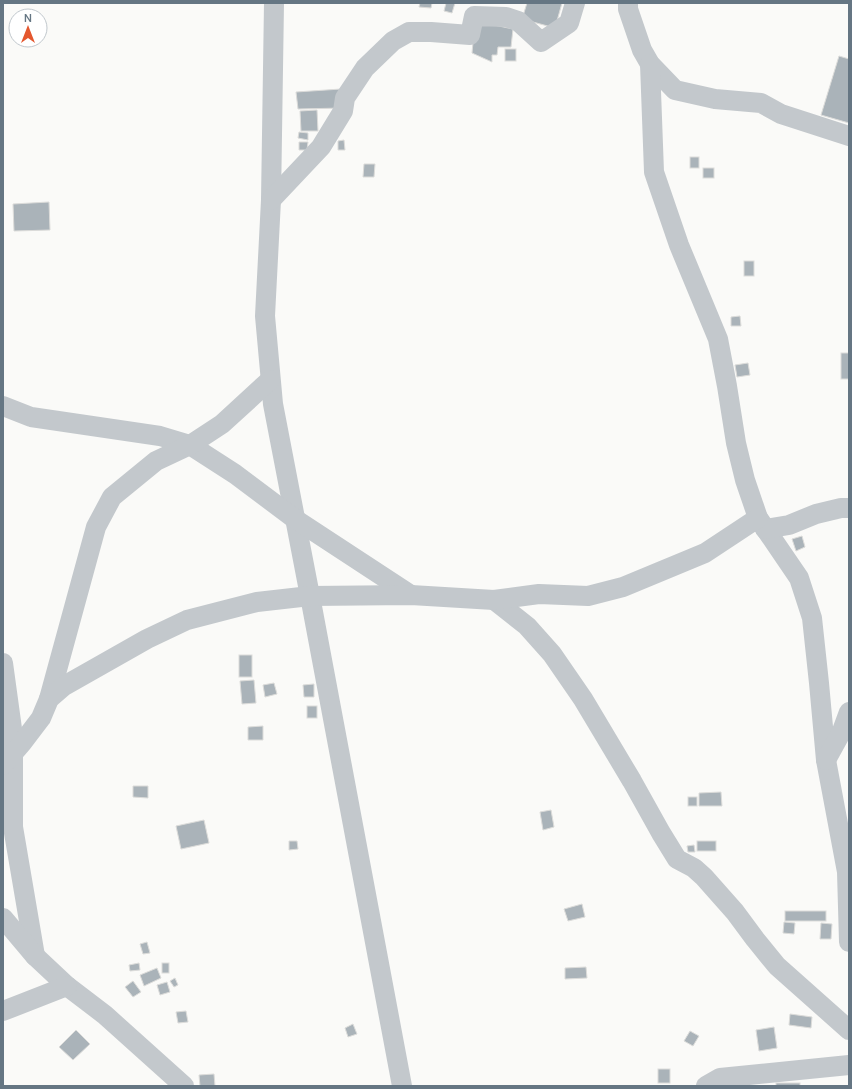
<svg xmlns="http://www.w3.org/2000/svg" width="852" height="1089" font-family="Manrope,sans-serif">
<rect width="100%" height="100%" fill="#fafaf8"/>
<g fill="#aab3b9" stroke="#dcdcda">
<polygon points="420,3 432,3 431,8 419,7"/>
<polygon points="446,3 455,3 452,13 444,11"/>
<polygon points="527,3 562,3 555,28 522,19"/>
<polygon points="475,21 513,29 511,47 498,47 497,55 492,55 492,62 472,53"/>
<rect x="505" y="49" width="11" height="12"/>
<polygon points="839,56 849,59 849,123 821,115"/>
<polygon points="341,89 342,108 298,109 296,92"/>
<polygon points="317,110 318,131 301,131 300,111"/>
<polygon points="299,132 308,133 308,140 298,138"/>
<polygon points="344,140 345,150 338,150 338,141"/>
<polygon points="299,142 308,142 307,150 299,150"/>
<rect x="690" y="157" width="9" height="11"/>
<polygon points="364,164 375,164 374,177 363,177"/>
<rect x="703" y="168" width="11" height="10"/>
<polygon points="49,202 50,230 14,231 13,204"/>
<rect x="744" y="261" width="10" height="15"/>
<polygon points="740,316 741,326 731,326 731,317"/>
<rect x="841" y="353" width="8" height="26"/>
<polygon points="748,363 750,375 737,377 735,365"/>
<polygon points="802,536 805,547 796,551 792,539"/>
<rect x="239" y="655" width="13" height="22"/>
<polygon points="254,680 256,703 242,704 240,681"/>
<polygon points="274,683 277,694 265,697 263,685"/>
<polygon points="314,684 314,697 304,697 303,685"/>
<rect x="307" y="706" width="10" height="12"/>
<polygon points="263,726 263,740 248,740 248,727"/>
<polygon points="133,786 148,786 148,798 133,797"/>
<polygon points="721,792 722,806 699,806 699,793"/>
<rect x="688" y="797" width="9" height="9"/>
<polygon points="551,810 554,827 543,830 540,812"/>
<polygon points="204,820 209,843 181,849 176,826"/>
<polygon points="289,841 297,841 298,849 289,850"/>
<rect x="697" y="841" width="19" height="10"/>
<polygon points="694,845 695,852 688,852 687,846"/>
<polygon points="582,904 585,917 568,921 564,909"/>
<rect x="785" y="911" width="41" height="10"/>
<polygon points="784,922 795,923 794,934 783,933"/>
<polygon points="821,923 832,924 831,939 820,939"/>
<polygon points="147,942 150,953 143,954 140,944"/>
<polygon points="139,963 140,970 130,971 129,965"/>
<rect x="162" y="963" width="7" height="10"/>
<polygon points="586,967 587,978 565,979 565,968"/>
<polygon points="157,968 161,978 144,986 140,975"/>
<polygon points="175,978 178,985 174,987 170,981"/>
<polygon points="133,981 141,992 133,997 125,987"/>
<polygon points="167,982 170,992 160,995 157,985"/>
<polygon points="186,1011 188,1022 178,1023 176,1012"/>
<polygon points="790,1014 812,1017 811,1028 789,1025"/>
<polygon points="353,1024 357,1034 348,1037 345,1028"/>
<polygon points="774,1027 777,1048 759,1051 756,1030"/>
<polygon points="76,1030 90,1044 73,1060 59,1047"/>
<polygon points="690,1031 699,1036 693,1046 684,1041"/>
<rect x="658" y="1069" width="12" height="14"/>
<polygon points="214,1074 215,1086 200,1086 199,1075"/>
<rect x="776" y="1083" width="24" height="3"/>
</g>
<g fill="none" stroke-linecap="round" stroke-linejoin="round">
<g stroke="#c3c8cc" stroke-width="20">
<polyline points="274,3 271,200 265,316 273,404 310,596 402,1086"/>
<polyline points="628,3 628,9 642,50 650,64 675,90 715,99 761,103 781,114 849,136"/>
<polyline points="650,64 654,172 679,245 718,339 727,386 736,443 745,480 758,518 799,578 812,618 819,683 826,760 847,872 849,942"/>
<polyline points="271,200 321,147 343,111 345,98 365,68 393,41 409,32 431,32 470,35 474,16 506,17 518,21 541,42 569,23 575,3"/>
<polyline points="3,406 31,417 160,436 190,445 235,474 295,519 411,595"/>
<polyline points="765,529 789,525 816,514 841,508 849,508"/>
<polyline points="494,600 527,626 552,654 583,699 632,781 661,833 677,859 694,868 704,877 735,912 755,939 777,966 849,1030"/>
<polyline points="3,663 13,736 13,827 35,956"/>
<polyline points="49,699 96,527 112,497 156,461 190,445 222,424 270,380"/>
<polyline points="826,760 842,731 849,712"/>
<polyline points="3,765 22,743 41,718 49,699 64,686 147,639 187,620 257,602 310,596 411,595 494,600 539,594 588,596 623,587 705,553 758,518"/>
<polyline points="3,918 35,956 67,986 105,1015 184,1086"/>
<polyline points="3,1011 67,986"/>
<polyline points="706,1086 720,1078 849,1065"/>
</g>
</g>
<rect width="852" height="1089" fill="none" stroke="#657683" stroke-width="8"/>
<g transform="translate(28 28)"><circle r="19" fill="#ffffff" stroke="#c1c8cd"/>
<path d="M0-3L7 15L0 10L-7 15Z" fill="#e4572e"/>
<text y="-6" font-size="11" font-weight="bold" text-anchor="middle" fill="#657683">N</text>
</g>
</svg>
